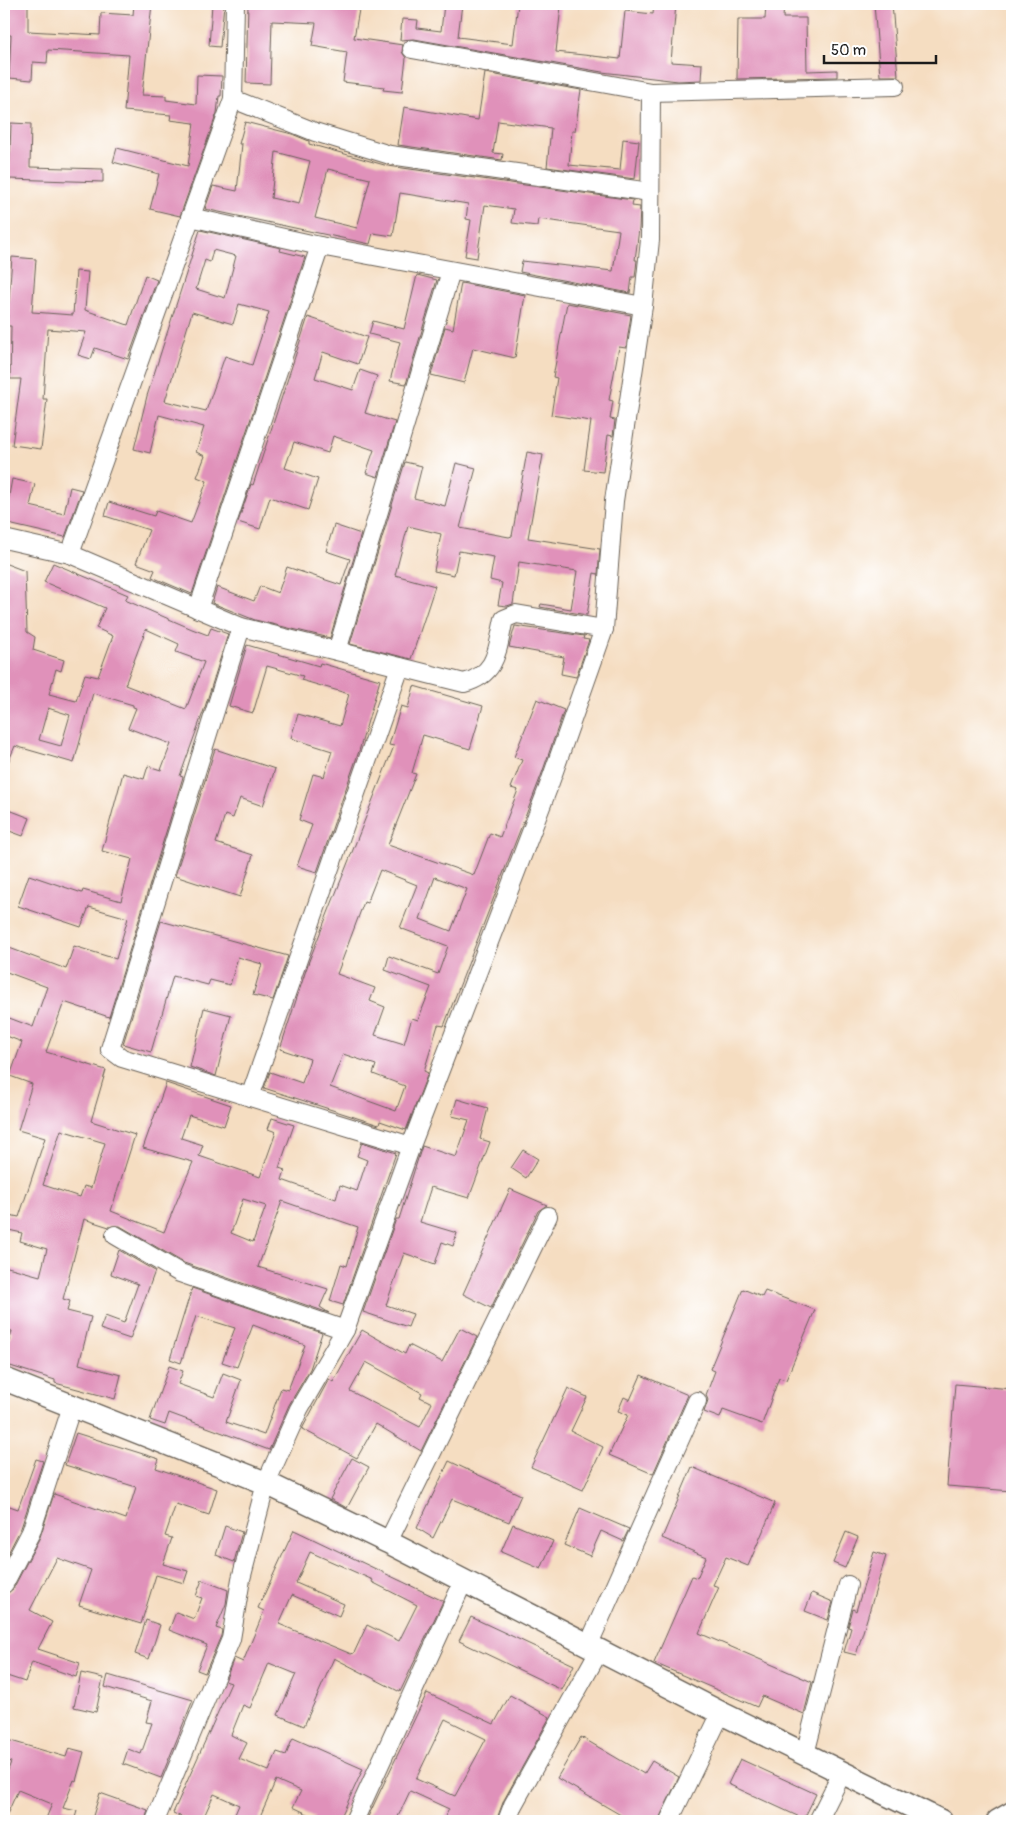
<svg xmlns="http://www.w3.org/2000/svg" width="1016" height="1825" font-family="Pangolin,sans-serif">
<rect width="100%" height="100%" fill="#fff"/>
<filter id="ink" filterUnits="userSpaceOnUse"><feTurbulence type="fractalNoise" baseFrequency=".02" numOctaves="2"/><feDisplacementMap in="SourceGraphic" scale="10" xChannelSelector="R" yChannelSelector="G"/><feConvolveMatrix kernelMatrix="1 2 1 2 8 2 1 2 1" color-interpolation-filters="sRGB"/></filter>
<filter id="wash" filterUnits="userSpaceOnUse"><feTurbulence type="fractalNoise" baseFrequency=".0096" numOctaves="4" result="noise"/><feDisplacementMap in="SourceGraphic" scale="20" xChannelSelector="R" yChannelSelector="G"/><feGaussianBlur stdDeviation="1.12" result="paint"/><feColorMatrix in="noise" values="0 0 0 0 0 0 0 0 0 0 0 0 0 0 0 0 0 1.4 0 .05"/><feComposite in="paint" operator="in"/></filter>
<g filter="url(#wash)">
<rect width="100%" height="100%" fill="#f5ddc1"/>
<g id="blocks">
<g fill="#e091ba" fill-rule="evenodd">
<polygon points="6,4 28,4 28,31 100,35 101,13 133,15 134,4 152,4 142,95 166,96 166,100 196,104 197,75 222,76 221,96 219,96 217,113 180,216 150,209 159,174 113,162 117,148 188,166 194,123 170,120 171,115 124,111 129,55 48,50 47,63 33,62 32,80 9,78 11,35 6,35"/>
<polygon points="212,4 224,4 220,47 209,46"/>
<polygon points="248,4 319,6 320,4 360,4 354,38 403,45 402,52 406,58 402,92 383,90 384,87 343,82 347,52 312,46 316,23 272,21 270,84 246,83"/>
<polygon points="444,4 462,4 458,37 513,44 518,4 561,6 556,52 620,59 625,11 653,14 654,4 676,4 671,62 702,64 701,80 678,81 602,72 414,39 400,40 402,19 418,20 417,28 441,31"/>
<polygon points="766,4 784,4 783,18 806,18 807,71 837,70 837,77 737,79 738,19 765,19"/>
<polygon points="874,4 892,4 898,76 880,76"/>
<polygon points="485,73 581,90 575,131 572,131 569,165 620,170 623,139 639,141 635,179 547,167 551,128 498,121 493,153 503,154 502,160 398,145 404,107 478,120"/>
<path d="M245 122 292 134 309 141V144L388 166 633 200 632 206 640 207 639 229 635 260H637L635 277H632L630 293 520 272 522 261 613 271 619 230 538 219 537 226 512 223 514 209 485 205 477 258 465 256 471 220 466 219 468 204 400 193 393 236 373 233 370 244 205 209 213 186 237 191 242 144H239ZM276 152 310 161 299 204 271 198ZM328 169 370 179 357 228 315 218Z"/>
<polygon points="11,123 31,124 30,167 103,169 103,182 9,179"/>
<path d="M200 230 281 248 280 251 305 257 192 594 152 577 155 570 136 563 149 530 105 516 109 502 154 516 156 511 191 523 207 481 197 477 205 456 196 452 204 427 159 415 150 453 134 449 147 396ZM213 250 236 256 225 298 196 289 205 260 210 262ZM239 304 269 312 252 365 225 356 206 411 165 401 192 312 233 324Z"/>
<polygon points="12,257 36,259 32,312 73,315 76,271 88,272 85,310 128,325 145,275 157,280 128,359 95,348 91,359 78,355 86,332 48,329 43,399 47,399 41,449 12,445 21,379 10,379 11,326 7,326"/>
<polygon points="417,275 437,280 406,384 390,381 400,342 369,334 373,321 404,329"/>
<polygon points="461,283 525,295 515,358 473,348 464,383 431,375 445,327 453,329"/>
<polygon points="567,303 631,315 626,348 619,347 609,400 613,401 610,419 615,420 613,436 608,435 603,472 584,470 591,421 551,415 557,378 553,377"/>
<polygon points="308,317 367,337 358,364 323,352 315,378 353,390 360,370 377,376 365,413 395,422 378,477 366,473 374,450 333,436 328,453 294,442 285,468 318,479 308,510 270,497 260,529 238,522 251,484 253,485"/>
<polygon points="527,452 543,455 528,538 600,549 598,574 594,573 587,615 540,607 541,604 571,609 577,571 519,562 513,604 507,606 498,605 502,583 490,580 494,557 459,551 454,575 434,571 441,534 408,526 395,575 435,586 411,659 350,644 405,462 422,466 414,498 445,506 456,463 476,468 460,528 509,537 512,536"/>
<polygon points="12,479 35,484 30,506 64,514 70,487 82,490 65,537 4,523"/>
<polygon points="334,525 361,534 330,638 255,620 212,603 217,587 254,601 260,586 278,593 287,567 341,585 350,559 326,551"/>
<path d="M4 563 25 571 27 632 35 637 33 650 64 660 61 671 56 669 49 694 76 701 85 674 98 677 113 636 96 628 105 608 44 582 53 563 128 595 125 600 192 629 208 635 211 628 228 634 205 707 180 776 183 777 109 1017 64 1002 46 1052 106 1070 91 1121 135 1135 111 1211 164 1232 193 1162 143 1148 166 1083 231 1105 224 1126 189 1115 181 1138 203 1145 199 1156 260 1177 276 1132 268 1129 272 1118 294 1125 279 1168 285 1170 282 1180 336 1199 340 1185 357 1191 367 1160 357 1156 362 1142 396 1153 343 1305 330 1301 341 1264 347 1266 358 1227 282 1201 258 1267 328 1289 320 1307 329 1313 184 1263 120 1226 109 1227 84 1219 63 1299 70 1301 67 1311 91 1317 79 1364 121 1375 115 1399 55 1383V1380L4 1364 12 1331 4 1329V1266L40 1276 47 1249 20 1241 22 1233 4 1229V1214L19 1217 45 1138 18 1130 32 1084 10 1076 22 1042 4 1035V1016L33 1027 47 987 4 971V946L66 969 74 946 116 959 128 918 89 907 81 927 18 906 29 875 82 893 83 890 121 901 132 859 102 851 123 773 144 779 148 766 161 770 171 744 128 728 136 708 133 707V705L93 693 74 763 15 746 4 772ZM146 629 179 644 176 652 204 662 186 709 125 685ZM48 708 70 715 61 746 39 740ZM61 1130 105 1143 91 1188 84 1186 80 1197 43 1185ZM243 1199 266 1206 253 1242 231 1233Z"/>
<polygon points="515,626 584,636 583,639 589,640 576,677 561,674 564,657 509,647"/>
<polygon points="247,645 319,666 320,663 380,680 359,751 317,872 297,866 312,825 299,820 313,774 324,777 332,751 291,738 298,714 340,726 349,694 301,680 303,676 267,666 253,713 229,706"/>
<path d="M414 686 483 706 470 749 423 735 412 773 416 774 388 845 474 875 490 833 500 837 518 790 511 788 522 760 514 757 537 699 564 710 541 776 444 1026 438 1025 424 1071 428 1073 406 1130 380 1121 379 1125 264 1088 270 1072 302 1083 310 1059 280 1049 309 961 394 746 389 745 401 706 408 708ZM380 870 417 885 400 928 448 946 438 974 389 956 385 970 431 987 418 1020 412 1018 404 1044 375 1035 385 1007 370 1001 375 988 337 974 364 902 367 903ZM435 877 467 889 451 931 420 919ZM343 1054 376 1065 373 1074 405 1086 396 1111 330 1087Z"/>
<polygon points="215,749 275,769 263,806 240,798 233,818 225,815 216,843 253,855 240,897 175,876"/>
<polygon points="4,808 30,818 23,836 4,829"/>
<polygon points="161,921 288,956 273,1000 253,995 262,964 238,957 230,985 210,980 208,985 173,976 151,1052 123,1044"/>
<polygon points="204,1008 231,1015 216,1076 190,1067"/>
<polygon points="457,1099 488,1108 480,1139 490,1142 469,1198 431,1187 420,1222 457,1233 453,1246 442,1242 435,1264 404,1253 386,1305 413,1314 408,1327 363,1312 396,1219 399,1219 422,1146 456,1157 469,1120 452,1116"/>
<polygon points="523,1150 538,1159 526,1178 511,1168"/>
<polygon points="510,1189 547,1205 538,1211 491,1308 463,1294"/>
<polygon points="119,1250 155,1271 130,1339 100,1329 105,1316 124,1323 138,1284 111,1274"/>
<polygon points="192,1288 322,1333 310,1369 289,1405 269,1450 169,1413 165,1425 150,1420 169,1366 183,1371 178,1384 214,1397 223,1373 241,1380 226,1422 264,1435 281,1388 288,1390 305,1345 253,1325 237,1367 222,1362 235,1328 196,1316 181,1363 170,1359"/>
<polygon points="743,1289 762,1297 765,1291 815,1310 786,1380 779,1378 762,1424 723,1410 720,1418 704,1412 708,1400 706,1395 715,1371 710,1369"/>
<path d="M460 1328 477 1337 421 1451 376 1424 357 1458 302 1429 329 1379 333 1382 362 1330 405 1354 409 1345 442 1362ZM366 1362 422 1393 420 1397 432 1403 420 1427 350 1391Z"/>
<polygon points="641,1375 688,1395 653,1474 609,1455 628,1415 618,1411 624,1397 630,1400"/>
<polygon points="955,1384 1012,1389 1012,1491 947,1486"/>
<polygon points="568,1388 587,1397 571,1431 603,1447 583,1490 531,1467"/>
<polygon points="76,1433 159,1459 156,1468 217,1489 209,1515 176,1504 165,1536 172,1538 163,1564 188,1571 184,1583 156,1575 141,1624 79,1605 91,1570 57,1558 30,1610 52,1622 38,1649 80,1663 76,1677 32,1662 25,1682 4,1675 4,1595 13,1589 40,1537 54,1494 126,1519 136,1487 65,1465"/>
<polygon points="352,1458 369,1467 347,1508 330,1499"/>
<polygon points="36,1459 43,1461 21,1528 4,1561 4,1504 18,1509"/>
<polygon points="449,1461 521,1495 509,1522 452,1499 433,1538 417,1528"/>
<polygon points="692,1467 775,1503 748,1566 726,1557 713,1585 719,1587 699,1633 812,1682 804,1714 762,1696 757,1707 654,1663 692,1576 697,1578 706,1557 662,1538"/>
<polygon points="580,1508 629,1529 623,1541 601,1531 590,1556 564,1545"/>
<polygon points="513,1524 553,1541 541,1569 501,1552"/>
<polygon points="225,1526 242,1532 234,1562 216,1555"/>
<path d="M294 1530 443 1601 400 1692 334 1658 304 1726 278 1715 296 1674 269 1663 250 1708 243 1705 231 1735 247 1743 239 1759 269 1771 277 1752 286 1755 293 1738 363 1769 339 1821H312L314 1817 293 1807 301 1791 276 1780 258 1821H232L239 1805 214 1794 202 1821H191L173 1813 231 1683 225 1681 234 1658 243 1662 264 1611 258 1608ZM310 1552 373 1580 372 1582 417 1605 399 1641 367 1625 354 1653 351 1654 279 1624 292 1595 339 1616 344 1604 296 1583Z"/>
<polygon points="846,1532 858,1537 845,1568 833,1563"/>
<polygon points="874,1552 886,1556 856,1655 844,1652 851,1628 848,1627 853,1609 856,1611"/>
<polygon points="202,1580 228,1590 226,1604 216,1628 222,1630 221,1636 205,1673 197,1670 207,1645 169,1630 176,1612 194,1619 202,1598 196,1596"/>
<polygon points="812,1593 833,1602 828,1620 805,1611"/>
<polygon points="471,1617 574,1665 562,1690 459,1641"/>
<polygon points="146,1620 160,1625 149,1659 135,1654"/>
<polygon points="81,1673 103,1678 96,1712 74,1707"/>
<polygon points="108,1675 193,1700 161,1778 123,1764 128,1749 141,1754 152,1723 146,1722 152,1701 105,1687"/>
<path d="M427 1693 494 1724 510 1695 550 1717 504 1800 496 1821H443L449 1809 410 1791 396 1821H366ZM445 1719 486 1739 455 1796 416 1779Z"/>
<polygon points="581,1737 644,1774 652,1761 679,1777 658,1821 631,1821 557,1778"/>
<polygon points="4,1739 66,1757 69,1748 84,1752 76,1781 74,1780 63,1808 77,1811 74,1821 45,1821 52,1804 18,1790 4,1821 4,1781 11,1762 4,1760"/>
<polygon points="740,1759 816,1794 804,1819 728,1784"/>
<polygon points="100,1793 148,1810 145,1821 99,1821 92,1819"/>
</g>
</g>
</g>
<g filter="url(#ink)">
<use href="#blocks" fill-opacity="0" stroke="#686056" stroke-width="1"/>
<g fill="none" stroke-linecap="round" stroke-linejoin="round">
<g stroke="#686056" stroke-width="20">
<g id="minor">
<polyline points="412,49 651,92 895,86"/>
<polyline points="233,99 315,132 390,155 650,192"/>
<polyline points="190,217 320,246 643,306"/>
<path d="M4 539 70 554 241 627 464 683C498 674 497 649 504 619L516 614 604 629"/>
<polyline points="70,554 233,99 235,4"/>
<polyline points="198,609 320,246"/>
<polyline points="241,627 110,1049 122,1058 411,1146"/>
<polyline points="337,651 451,271"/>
<polyline points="250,1097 400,667"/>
<polyline points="115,1235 180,1273 345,1330"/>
<polyline points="388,1542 548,1216"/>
<polyline points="4,1584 31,1532 72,1406"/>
<polyline points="588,1646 697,1401"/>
<polyline points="805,1754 848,1585"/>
<polyline points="155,1821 231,1639 241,1579 266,1483 299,1409 345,1330 411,1146 548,788 604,629 614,501 643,306 650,240 651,92"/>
<polyline points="354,1821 463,1582"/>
<polyline points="507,1821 513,1805 599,1651"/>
<polyline points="669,1821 721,1713"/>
<polyline points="818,1821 842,1773"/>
</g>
</g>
<g stroke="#686056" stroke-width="25">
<g id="major">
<polyline points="4,1379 266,1483 388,1542 721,1713 941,1821"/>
<polyline points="998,1821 1012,1813"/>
</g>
</g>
<use href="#minor" stroke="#fff" stroke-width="18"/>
<use href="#major" stroke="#fff" stroke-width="22"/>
</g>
</g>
<rect width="1016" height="1825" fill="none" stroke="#fff" stroke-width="20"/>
<path d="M824 55v8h112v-8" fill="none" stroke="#1c1c1c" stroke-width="2.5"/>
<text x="831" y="55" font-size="15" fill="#1c1c1c" stroke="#ffffff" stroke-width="4" paint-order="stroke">50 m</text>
</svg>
